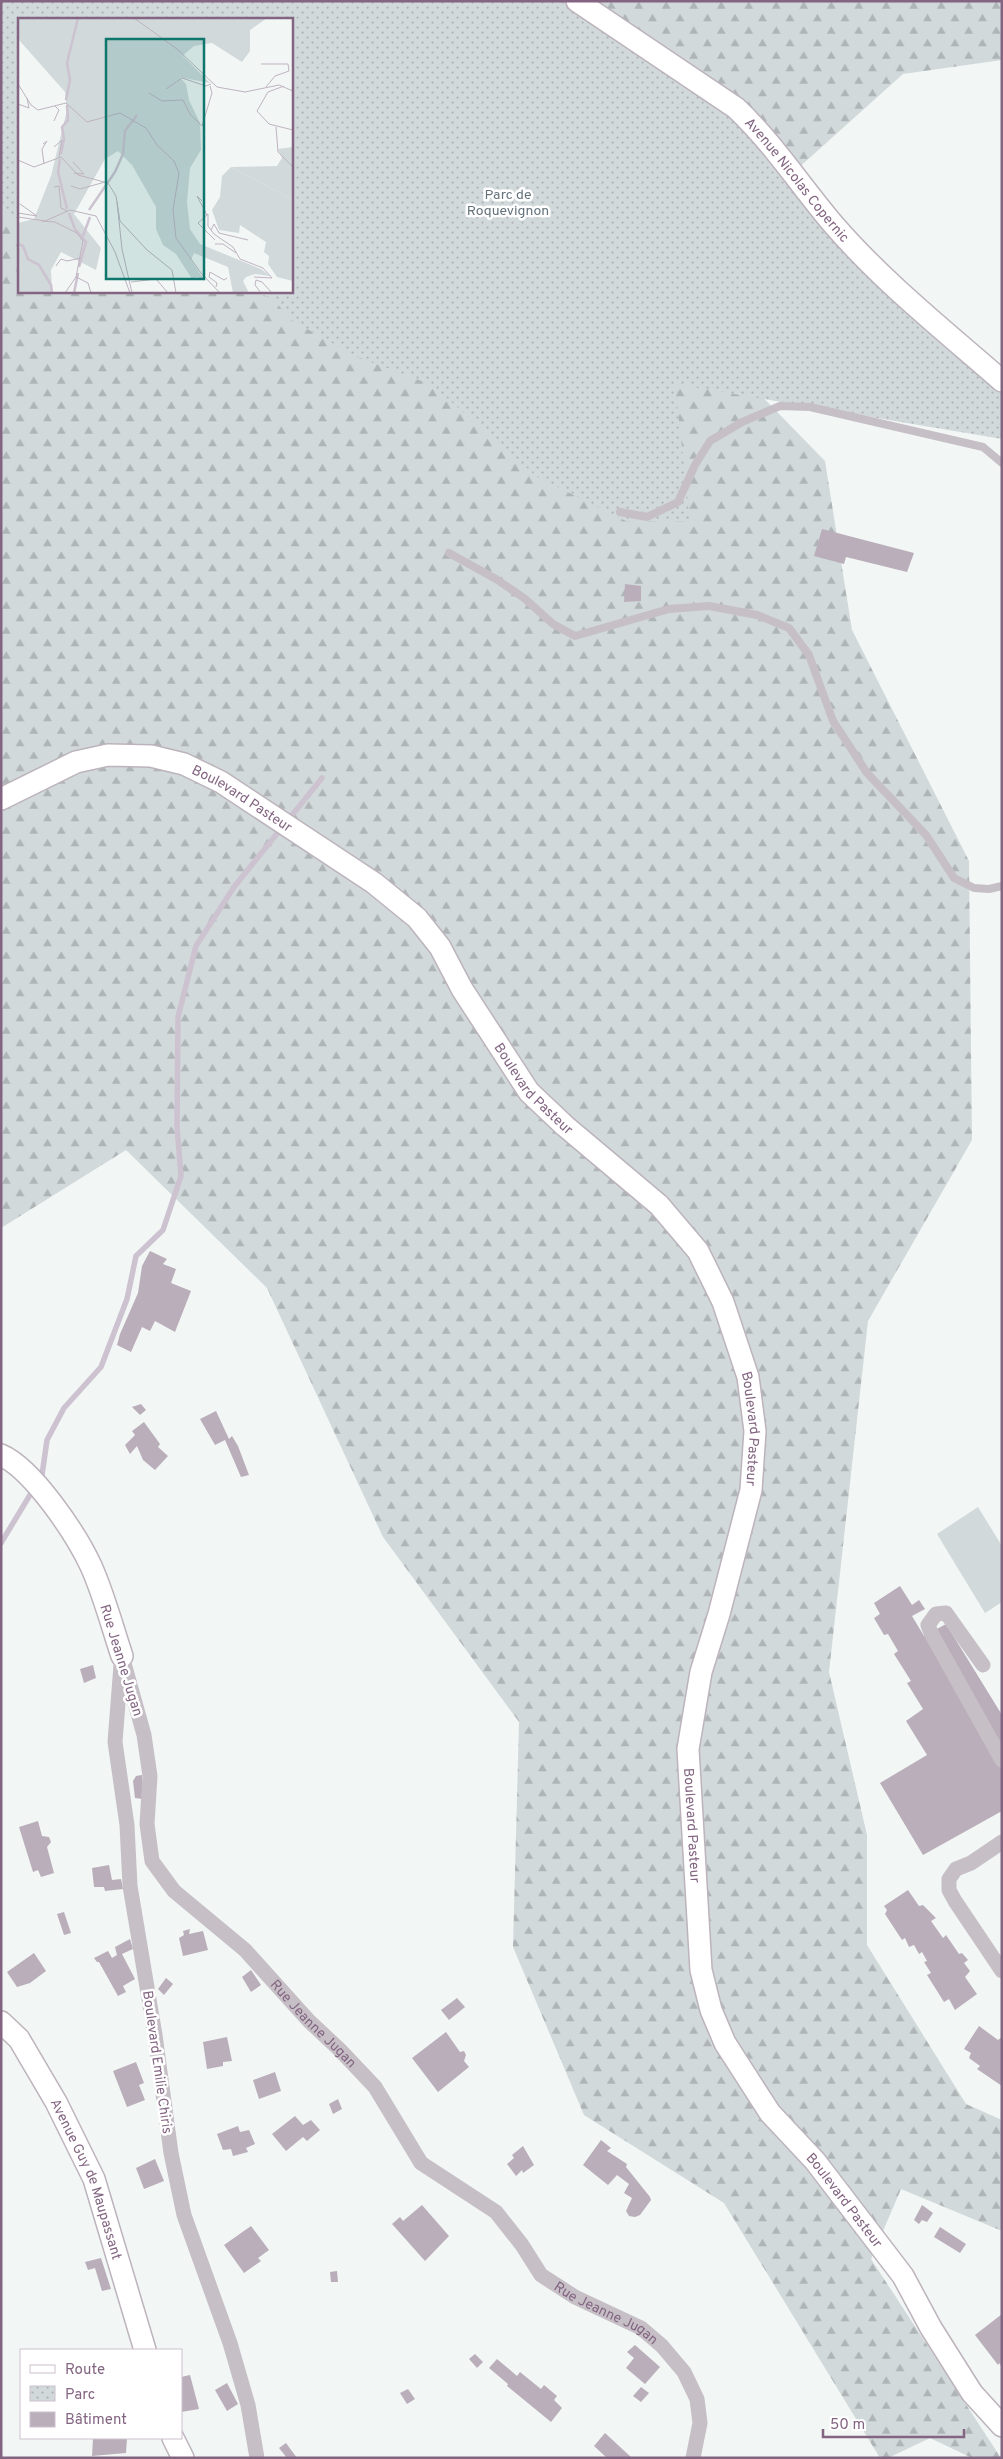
<svg xmlns="http://www.w3.org/2000/svg" width="1003" height="2459" font-family="Overpass,sans-serif">
<defs>
<pattern id="forest-firs" width="22" height="20" patternUnits="userSpaceOnUse" patternTransform="scale(1.25)"><rect width="22" height="20" fill="#d1d9db"/><path d="M5 1l3.5 6h-7zM16 11l3.5 6h-7z" fill="#afb4b7"/></pattern>
<pattern id="park-dots" width="8" height="8" patternUnits="userSpaceOnUse" patternTransform="scale(1.25)"><rect width="8" height="8" fill="#d1d9db"/><path d="M2 2h.1M6 6h.1" fill="none" stroke="#afb4b7" stroke-width="1.8" stroke-linecap="round"/></pattern>
</defs>
<rect width="100%" height="100%" fill="#f2f6f5"/>
<path fill="url(#forest-firs)" fill-rule="evenodd" d="M1 1H1002V60L903 74 766 197 698 331 825 461 852 630 969 861 972 1140 868 1321 829 1672 867 1835V1945L966 2104 1002 2120V2231L901 2189 871 2259 1001 2458H972L930 2438 888 2458H880L724 2203 584 2115 513 1947 519 1722 383 1537 267 1288 126 1150 1 1228ZM19 19H291V291H19Z"/>
<polygon fill="url(#park-dots)" points="1,1 569,1 743,124 1002,388 1002,439 675,384 690,521 626,521 537,477 432,385 355,356 291,320 275,301 256,291 291,291 291,19 19,19 19,225 1,207"/>
<polygon fill="#d1d9db" points="978,1507 1002,1546 1002,1602 985,1613 937,1534"/>
<g fill="none" stroke-linecap="round" stroke-linejoin="round">
<polyline stroke="#cdc2d0" stroke-width="5.5" points="1,1543 42,1475 47,1440 64,1408 101,1367 127,1299 136,1256 163,1230 181,1176 177,1126 178,1017 196,946 234,887 322,778"/>
</g>
<g fill="#baaeba">
<polygon points="822,529 914,553 907,572 846,557 844,564 814,556"/>
<polygon points="625,584 641,586 641,601 624,602"/>
<polygon points="150,1251 167,1259 163,1264 176,1269 171,1283 191,1291 175,1332 155,1321 150,1331 142,1327 131,1352 117,1345 120,1334 138,1293 142,1266"/>
<polygon points="141,1404 146,1410 140,1415 132,1407"/>
<polygon points="216,1411 229,1439 232,1436 238,1446 249,1475 241,1477 225,1440 215,1445 200,1419"/>
<polygon points="144,1422 160,1444 158,1447 168,1456 155,1470 143,1460 137,1446 130,1454 125,1445 135,1435 132,1431"/>
<polygon points="900,1586 912,1605 919,1600 925,1609 912,1616 924,1636 946,1624 1002,1715 1002,1811 923,1855 880,1783 927,1755 906,1721 923,1709 907,1683 911,1681 894,1654 898,1651 888,1634 884,1635 874,1618 880,1614 874,1603"/>
<polygon points="93,1665 96,1678 84,1683 80,1669"/>
<polygon points="142,1775 143,1799 135,1798 133,1781 136,1776"/>
<polygon points="38,1821 42,1836 49,1837 51,1842 47,1847 54,1873 41,1877 38,1870 33,1872 19,1827"/>
<polygon points="109,1865 112,1880 121,1879 123,1889 105,1891 104,1887 94,1887 92,1868"/>
<polygon points="908,1890 919,1906 923,1905 936,1918 931,1921 943,1938 946,1935 959,1954 962,1953 968,1960 964,1963 970,1971 965,1977 977,1994 955,2010 949,1999 944,2002 927,1975 931,1973 924,1962 927,1961 922,1952 919,1954 914,1945 909,1947 905,1938 902,1940 885,1914 887,1910 884,1906"/>
<polygon points="64,1912 71,1933 64,1935 57,1914"/>
<polygon points="190,1929 189,1934 203,1931 208,1950 183,1956 179,1938 184,1935 183,1931"/>
<polygon points="130,1939 133,1949 122,1954 135,1979 123,1986 126,1992 118,1996 99,1962 97,1962 94,1958 108,1951 112,1958 117,1955 115,1947"/>
<polygon points="34,1953 46,1971 30,1983 17,1987 7,1972"/>
<polygon points="251,1970 261,1985 251,1992 242,1977"/>
<polygon points="166,1978 173,1984 164,1995 158,1989"/>
<polygon points="457,1998 465,2007 449,2020 441,2010"/>
<polygon points="979,2026 998,2040 1002,2037 1002,2086 977,2069 980,2066 969,2058 971,2053 964,2049"/>
<polygon points="446,2032 460,2052 464,2051 466,2055 464,2061 469,2067 438,2092 412,2058"/>
<polygon points="227,2037 232,2061 223,2062 223,2066 207,2069 203,2042"/>
<polygon points="136,2062 144,2083 139,2085 145,2100 127,2107 113,2071"/>
<polygon points="275,2072 281,2091 259,2099 253,2080"/>
<polygon points="338,2099 342,2109 333,2114 329,2104"/>
<polygon points="295,2116 303,2125 311,2120 320,2130 307,2141 303,2137 286,2151 272,2134"/>
<polygon points="238,2126 240,2132 249,2130 255,2144 246,2148 248,2152 233,2156 231,2149 223,2150 217,2134"/>
<polygon points="601,2140 611,2148 607,2151 627,2164 626,2167 650,2197 651,2200 640,2215 635,2217 629,2216 626,2211 632,2198 624,2193 629,2184 617,2175 608,2185 583,2165"/>
<polygon points="523,2146 534,2165 523,2173 522,2170 516,2176 507,2164 514,2158 512,2155"/>
<polygon points="155,2159 164,2181 144,2189 136,2168"/>
<polygon points="422,2205 449,2236 425,2261 392,2224 400,2217 403,2221"/>
<polygon points="922,2205 933,2213 927,2222 922,2220 919,2224 914,2220"/>
<polygon points="251,2226 269,2250 258,2258 261,2261 244,2273 224,2245"/>
<polygon points="940,2227 966,2244 960,2253 934,2237"/>
<polygon points="101,2258 111,2289 102,2291 95,2268 88,2270 85,2262"/>
<polygon points="337,2271 338,2282 331,2282 330,2272"/>
<polygon points="1002,2314 1001,2338 1002,2367 999,2363 998,2365 975,2335"/>
<polygon points="635,2345 660,2367 645,2384 626,2368 634,2358 627,2352"/>
<polygon points="475,2354 483,2362 477,2368 469,2359"/>
<polygon points="497,2359 517,2376 520,2372 541,2389 544,2385 557,2396 554,2400 562,2408 551,2422 507,2386 508,2384 489,2368"/>
<polygon points="190,2375 199,2409 181,2412 181,2377"/>
<polygon points="227,2383 238,2404 227,2411 215,2390"/>
<polygon points="641,2387 649,2393 641,2402 633,2396"/>
<polygon points="408,2389 415,2399 407,2404 400,2393"/>
<polygon points="605,2433 632,2458 607,2458 594,2446"/>
<polygon points="93,2438 127,2438 126,2453 92,2456"/>
<polygon points="286,2443 297,2458 287,2458 279,2448"/>
</g>
<g fill="none" stroke-linecap="round" stroke-linejoin="round">
<g stroke="#bdb3bc" stroke-width="24">
<g id="secondary">
<path id="s2" d="M577 1 736 108C773 143 800 185 833 224 883 282 945 331 1002 381"/>
<path id="s3" d="M1 799 76 762 108 755 151 756 184 764 221 782 374 883 417 918 440 947 462 989 529 1092 565 1126 659 1205 698 1251 723 1302 748 1377 755 1431 751 1490 719 1614 701 1672 688 1749 701 1970 711 2010 725 2043 770 2113 815 2161 903 2276 931 2328 972 2393 1002 2426"/>
<path d="M1 1455C33 1469 76 1534 91 1566 104 1595 112 1626 122 1656"/>
<path id="s4" d="M1 2022 19 2039 56 2102 94 2179 145 2350"/>
<polyline points="173,2438 183,2458"/>
</g>
</g>
<g stroke="#c6bfc6" stroke-width="8">
<polyline points="620,512 647,517 678,502 695,465 710,441 742,422 780,406 810,407 983,447 1002,463"/>
<polyline points="449,553 496,579 524,598 553,624 575,636 669,609 709,606 757,615 789,628 809,655 833,721 867,773 926,835 954,878 974,888 989,889 1002,886"/>
</g>
<g stroke="#c6bfc6" stroke-width="15">
<path id="s1" d="M122 1656 144 1735 150 1776 147 1824 152 1861 174 1891 245 1950 309 2021 340 2050 375 2087 421 2163 496 2212 522 2245 541 2275 575 2297 641 2328 662 2346 684 2372 697 2399 700 2423 693 2458"/>
<polyline points="121,1665 115,1742 127,1825 130,1886 155,2035 171,2153 184,2215 230,2343 248,2405 257,2458"/>
<polyline points="983,1665 946,1613 936,1614 928,1625 931,1633 1002,1760"/>
<polyline points="1002,1842 971,1863 956,1869 949,1879 949,1890 955,1901 1002,1971"/>
</g>
<use href="#secondary" stroke="#fff" stroke-width="21"/>
</g>
<g text-anchor="middle" stroke-width="5" stroke-linejoin="round" paint-order="stroke">
<g font-size="14" fill="#836582" stroke="#fff">
<text dy="5" stroke="none"><textPath href="#s2" startOffset="286">Avenue Nicolas Copernic</textPath></text>
<text dy="5" stroke="none"><textPath href="#s3" startOffset="261">Boulevard Pasteur</textPath></text>
<text dy="5" stroke="none"><textPath href="#s3" startOffset="681">Boulevard Pasteur</textPath></text>
<text dy="5" stroke="none"><textPath href="#s3" startOffset="1101">Boulevard Pasteur</textPath></text>
<text transform="translate(122 1660) rotate(73)" y="5">Rue Jeanne Jugan</text>
<text dy="5" stroke="none"><textPath href="#s3" startOffset="1506">Boulevard Pasteur</textPath></text>
<text dy="5" stroke="none"><textPath href="#s1" startOffset="439">Rue Jeanne Jugan</textPath></text>
<text transform="translate(158 2062) rotate(82)" y="5">Boulevard Emilie Chiris</text>
<text dy="5" stroke="none"><textPath href="#s4" startOffset="181">Avenue Guy de Maupassant</textPath></text>
<text dy="5" stroke="none"><textPath href="#s3" startOffset="1926">Boulevard Pasteur</textPath></text>
<text dy="5" stroke="none"><textPath href="#s1" startOffset="859">Rue Jeanne Jugan</textPath></text>
</g>
<g font-size="14" fill="#64727b" stroke="#fff">
<text x="508" y="199">Parc de<tspan x="508" dy="16">Roquevignon</tspan></text>
</g>
</g>
<g transform="translate(18 18)">
<rect width="275" height="275" fill="#f2f6f5"/>
<path d="M275 129V182L213 149 259 148 264 140 260 131Z" fill="#d1d9db"/>
<path d="M0 0H249L232 12V33L224 44 194 25 176 28 162 40 156 53 168 66 171 82 182 105 183 132 172 150 169 184 172 211 182 226 243 251 252 258 237 256 228 259 225 263 231 275H215L210 249 176 235 173 242 187 263 179 259 174 261 158 236 145 227 138 211V189L114 147 100 133 87 141 56 196 83 230 78 252 43 234 33 252 34 275H1L0 205 16 201 33 158 49 92 47 74 1 22ZM213 149 275 182V263L259 259 250 246 251 238 246 234 248 224 222 207 221 215 201 212 194 192 202 179 204 158Z" fill="#d1d9db"/>
<path d="M60 0H115L160 33 192 65 154 58 155 72H149L110 48 91 44 73 18 60 7Z" fill="#d1d9db"/>
<path fill="none" stroke="#cdc2d0" stroke-width="2.5" d="M48 82 52 62 49 45 60 0M43 136 46 121 44 109 50 102 49 87M42 141 40 154 49 191M71 192 97 154 105 136 107 113 119 97M51 195 57 211 68 224 61 249M65 218 72 199M0 226 5 228 10 241 21 247 33 267 34 275M56 275 60 255"/>
<path fill="none" stroke="#bfb3c0" stroke-width="1" d="M116 0 159 31 199 69 227 74 261 67 275 73M243 46H270L271 53 257 58 248 69M0 66 13 87 20 92 48 85 69 104 102 95 128 110 139 127 156 143 161 155 155 192 158 220 183 255 202 275M266 68 250 74 239 93 251 106 275 112M148 71 164 60 188 68 193 66M131 75 144 83 165 82 172 96 184 108 194 75 192 68M0 86 11 90 9 80M36 103 41 92 37 88M258 109 260 134 275 149M25 126 29 123 24 131 26 146M36 129 44 122 41 139M0 142 16 149 43 139 60 157 90 165 98 178 102 203 129 232 154 252 158 275M55 144 66 156 56 155M53 168 62 171 87 164M36 169 41 168 43 190 49 193M184 183 179 178 189 197M99 184 104 231 114 275M0 195 19 198 2 186M0 199 27 203 52 192 78 198 97 234 112 275M24 203 37 204 59 215 65 223 58 259 47 275M193 212 196 206 201 215 230 222M197 222 180 205 190 196V208L196 216 215 229 222 241 245 250 254 260 236 259M197 226H205L218 235M38 248 43 241 49 243 63 240M58 259 70 265 73 275M113 264 138 261 150 275M198 269 199 265 191 259 192 254 206 262 209 260M243 275 237 267 238 262 244 264 254 275"/>
<path fill="#0f766e" fill-opacity="0.15" stroke="#0f766e" stroke-width="2.5" d="M88 21H186V261H88Z"/>
<rect width="275" height="275" fill="none" stroke="#836582" stroke-width="2.5"/>
</g>
<rect width="1003" height="2459" fill="none" stroke="#836582" stroke-width="5"/>
<rect x="20" y="2349" width="162" height="90" fill="#ffffff" stroke="#cdc1cd"/>
<rect x="30" y="2365" width="25" height="8" fill="#ffffff" stroke="#cdc1cd"/>
<text x="65" y="2374" font-size="15" fill="#836582">Route</text>
<rect x="30" y="2386" width="25" height="15" fill="url(#park-dots)" stroke="#cdc1cd"/>
<text x="65" y="2399" font-size="15" fill="#836582">Parc</text>
<rect x="30" y="2412" width="25" height="15" fill="#baaeba" stroke="#cdc1cd"/>
<text x="65" y="2424" font-size="15" fill="#836582">Bâtiment</text>
<path d="M823 2429v8h141v-8" fill="none" stroke="#836582" stroke-width="2.5"/>
<text x="830" y="2429" font-size="15" fill="#836582" stroke="#ffffff" stroke-width="4" paint-order="stroke">50 m</text>
</svg>
